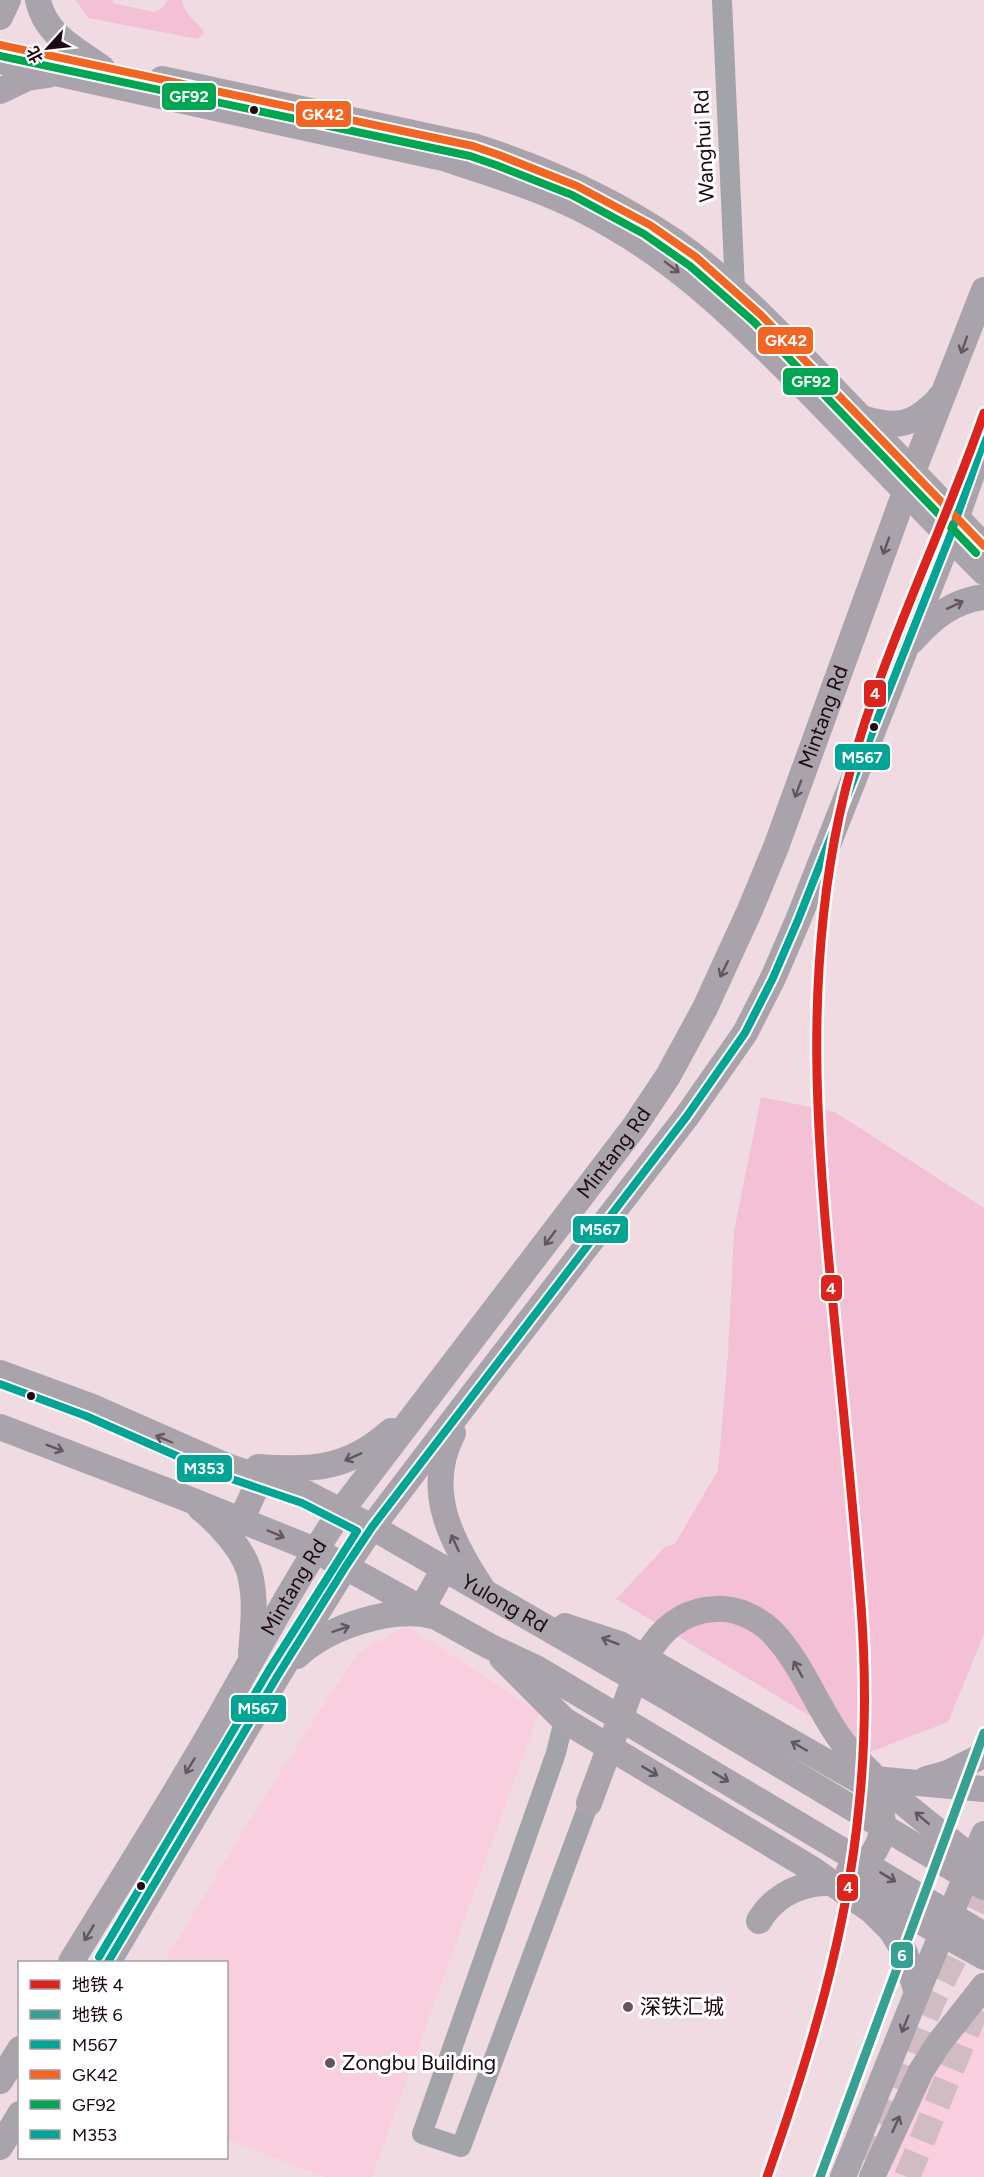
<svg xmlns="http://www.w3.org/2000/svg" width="984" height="2177" font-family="Figtree,'Noto Sans SC',sans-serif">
<rect width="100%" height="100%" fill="#f1dbe3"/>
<g fill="#f9cfdf">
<polygon points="406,1626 539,1712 372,2177 325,2177 227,2139 226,1962 164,1962 262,1800 358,1653"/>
<polygon points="984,2004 984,2177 888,2177 929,2066"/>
</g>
<g fill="#f4c0d5">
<path d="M76 0H113V3L154 12 162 8 168 0H182C185 18 199 21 204 33L198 39 88 18Z"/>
<polygon points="761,1097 835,1112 984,1208 984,1634 948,1722 870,1752 616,1599 665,1547 675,1544 718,1470 728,1354 734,1231"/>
</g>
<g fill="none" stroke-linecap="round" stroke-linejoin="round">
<g stroke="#d1bcc4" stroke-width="26" stroke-dasharray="26 13" stroke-linecap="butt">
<polyline points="867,2161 932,2002 984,1898"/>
<polyline points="907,2177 981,1997"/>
</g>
<g stroke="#a3a4a9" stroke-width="20">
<polyline points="722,0 735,290"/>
<polyline points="564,1720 556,1753 422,2134 461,2147 589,1803"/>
</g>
<g stroke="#a9a4ac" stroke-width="26">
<path d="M38 0C45 35 75 48 102 68"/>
<polyline points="0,17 8,0"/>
<path d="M0 61 443 158C505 178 559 194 615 228 688 270 747 330 806 389 866 450 924 512 984 572"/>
<path d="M162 79 473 146C544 168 612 199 674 241 730 280 776 330 824 379 877 435 931 490 984 546"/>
<polyline points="0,91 27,78 48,75"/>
<path d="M861 418C887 425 905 429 927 410 932 406 937 402 940 397"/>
<path d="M912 641C932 618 953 601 984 597"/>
<path id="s1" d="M0 1373 90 1406 224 1465 306 1493 372 1527 670 1699 984 1887"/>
<polyline points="0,1427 188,1499 315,1550 489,1646 536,1668 984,1935"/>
<path d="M453 1433C424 1489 450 1540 482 1588"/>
<path d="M258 1467C312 1471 349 1469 391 1431"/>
<path d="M200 1508C220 1524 247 1553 251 1579 256 1604 253 1629 251 1654"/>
<polyline points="241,1520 261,1477"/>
<polyline points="422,1608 444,1569"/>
<path d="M565 1626 620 1644 860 1781C867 1787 874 1793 878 1802 890 1829 877 1862 849 1871"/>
<path d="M297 1656C328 1627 391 1606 433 1616"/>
<polyline points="502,1658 564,1720 812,1869 872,1911 891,1930 905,1953 917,1993"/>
<polyline points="874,1779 984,1789"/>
<polyline points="926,1779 948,1773 984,1755"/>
<path d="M589 1803C599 1776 609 1749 619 1722 636 1674 654 1612 715 1609 735 1607 758 1618 772 1632 802 1663 816 1706 841 1740 880 1790 935 1828 984 1867"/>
<path d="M759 1921C778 1889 815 1877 850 1886 873 1893 895 1908 916 1919 939 1932 961 1944 984 1957"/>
<path id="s2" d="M71 1962C121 1880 173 1799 220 1716 259 1647 297 1577 341 1511L634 1127 668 1076 705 1008 750 910 776 847 908 484 984 290"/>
<polyline points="108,1962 278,1675 346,1566 372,1527 470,1398 687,1116 745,1033 773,978 798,920 950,536 984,440"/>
<polyline points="0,2081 20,2049"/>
<polyline points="0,2147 20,2114"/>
<polyline points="843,2177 917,1993 984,1834"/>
<polyline points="872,2177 921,2071 939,2043 984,1986"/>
</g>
<g stroke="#fff" stroke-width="12">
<polyline id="bus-1" points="108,1962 278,1675 346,1566 372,1527 687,1116 745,1033 773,978 798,920 950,536 984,440"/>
</g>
<g stroke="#fff" stroke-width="12">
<polyline id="bus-2" points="0,45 473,146 499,155 577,186 650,225 696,257 761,315 984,546"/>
</g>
<g stroke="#fff" stroke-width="12">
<polyline id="bus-3" points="0,56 470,156 496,165 572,195 644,234 690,266 754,322 976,553"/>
</g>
<g stroke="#fff" stroke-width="12">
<polyline id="bus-4" points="0,1384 86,1416 220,1475 302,1503 357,1531 269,1670 99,1957"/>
</g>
<use href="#bus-1" stroke="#02a595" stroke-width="8"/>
<use href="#bus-2" stroke="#f26522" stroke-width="8"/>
<use href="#bus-3" stroke="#00a651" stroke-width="8"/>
<use href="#bus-4" stroke="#02a595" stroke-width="8"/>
<g stroke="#fff" stroke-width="14">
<path id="metro-1" d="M767 2177C809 2057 847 1934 859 1806 866 1739 866 1673 861 1606 853 1502 842 1398 832 1294 816 1134 805 976 839 817 869 677 937 548 984 413"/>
</g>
<g stroke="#fff" stroke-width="14">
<polyline id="metro-2" points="820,2177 984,1733"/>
</g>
<use href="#metro-1" stroke="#dc241f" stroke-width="9"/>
<use href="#metro-2" stroke="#36a192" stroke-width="9"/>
</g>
<defs><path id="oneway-shaft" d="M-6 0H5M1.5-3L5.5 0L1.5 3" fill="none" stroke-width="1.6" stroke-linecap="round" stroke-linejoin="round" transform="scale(1.5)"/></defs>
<g stroke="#645660">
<use href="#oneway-shaft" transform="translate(672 267) rotate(37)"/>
<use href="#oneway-shaft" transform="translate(964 345) rotate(110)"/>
<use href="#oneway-shaft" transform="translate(886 546) rotate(110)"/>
<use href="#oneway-shaft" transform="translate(955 605) rotate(-25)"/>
<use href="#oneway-shaft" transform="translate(798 789) rotate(110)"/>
<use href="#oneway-shaft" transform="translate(724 969) rotate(116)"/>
<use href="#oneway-shaft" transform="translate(550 1238) rotate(127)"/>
<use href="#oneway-shaft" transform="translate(164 1439) rotate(-157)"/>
<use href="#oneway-shaft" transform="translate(55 1448) rotate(21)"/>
<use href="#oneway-shaft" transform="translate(353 1457) rotate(156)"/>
<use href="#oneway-shaft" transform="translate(276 1534) rotate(23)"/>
<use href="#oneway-shaft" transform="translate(455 1543) rotate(-115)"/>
<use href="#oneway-shaft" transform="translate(341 1629) rotate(-19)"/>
<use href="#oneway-shaft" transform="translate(610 1641) rotate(-159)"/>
<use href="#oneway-shaft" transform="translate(798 1669) rotate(-119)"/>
<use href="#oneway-shaft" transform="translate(799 1746) rotate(-150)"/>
<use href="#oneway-shaft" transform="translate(190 1766) rotate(121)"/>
<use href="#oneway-shaft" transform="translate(650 1771) rotate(31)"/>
<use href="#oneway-shaft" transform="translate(721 1777) rotate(31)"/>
<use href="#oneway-shaft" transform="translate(922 1818) rotate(-139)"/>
<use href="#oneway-shaft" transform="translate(888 1877) rotate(31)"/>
<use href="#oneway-shaft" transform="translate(89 1933) rotate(121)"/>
<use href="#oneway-shaft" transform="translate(905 2024) rotate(112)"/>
<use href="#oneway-shaft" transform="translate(896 2124) rotate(-66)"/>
</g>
<g fill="#1e0913" stroke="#fff" stroke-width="2">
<circle cx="254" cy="110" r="5"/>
<circle cx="874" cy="727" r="5"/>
<circle cx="31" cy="1396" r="5"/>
<circle cx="141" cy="1886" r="5"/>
</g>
<g fill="#68525c" stroke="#fff" stroke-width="2">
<circle cx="628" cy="2007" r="6"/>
<circle cx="330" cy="2063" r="6"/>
</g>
<g text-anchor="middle" stroke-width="6" stroke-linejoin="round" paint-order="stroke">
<g font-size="21" fill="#1e0913" stroke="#fff">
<text transform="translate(704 146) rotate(-93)" y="7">Wanghui Rd</text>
<text dy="7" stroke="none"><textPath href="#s2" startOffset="1462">Mintang Rd</textPath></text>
<text dy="7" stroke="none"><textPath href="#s2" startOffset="976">Mintang Rd</textPath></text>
<text dy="7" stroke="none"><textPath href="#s2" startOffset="436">Mintang Rd</textPath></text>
<text dy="7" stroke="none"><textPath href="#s1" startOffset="556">Yulong Rd</textPath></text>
</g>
<g font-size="21" fill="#1e0913" stroke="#fff" text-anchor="start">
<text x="640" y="2014">深铁汇城</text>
<text x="342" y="2070">Zongbu Building</text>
</g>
</g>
<g stroke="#fff" stroke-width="2">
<rect x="161" y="82" width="56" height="29" rx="6" fill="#00a651"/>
<rect x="295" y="100" width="57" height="28" rx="6" fill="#f26522"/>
<rect x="757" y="326" width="57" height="29" rx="6" fill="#f26522"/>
<rect x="782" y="367" width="57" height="29" rx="6" fill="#00a651"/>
<rect x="863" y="679" width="24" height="29" rx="6" fill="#dc241f"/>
<rect x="834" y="743" width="57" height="28" rx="6" fill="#02a595"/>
<rect x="572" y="1215" width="57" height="29" rx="6" fill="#02a595"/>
<rect x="820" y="1274" width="23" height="28" rx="6" fill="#dc241f"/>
<rect x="176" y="1454" width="57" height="29" rx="6" fill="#02a595"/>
<rect x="230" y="1694" width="57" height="29" rx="6" fill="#02a595"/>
<rect x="836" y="1873" width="23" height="29" rx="6" fill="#dc241f"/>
<rect x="890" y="1941" width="24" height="28" rx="6" fill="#36a192"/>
</g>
<g font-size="16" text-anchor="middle" font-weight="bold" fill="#fff">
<text x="189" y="102">GF92</text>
<text x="323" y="120">GK42</text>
<text x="786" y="346">GK42</text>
<text x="811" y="387">GF92</text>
<text x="875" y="699">4</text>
<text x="862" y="763">M567</text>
<text x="600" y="1235">M567</text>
<text x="831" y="1294">4</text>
<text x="204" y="1474">M353</text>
<text x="258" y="1714">M567</text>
<text x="848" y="1893">4</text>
<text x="902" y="1961">6</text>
</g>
<rect x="18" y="1961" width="210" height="198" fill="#ffffff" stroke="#a59da1" stroke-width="1.5"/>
<rect x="30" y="1980" width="30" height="9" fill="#dc241f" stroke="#a59da1" stroke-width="1.5"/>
<text x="72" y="1991" font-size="18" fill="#1e0913">地铁 4</text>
<rect x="30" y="2010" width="30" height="9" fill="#36a192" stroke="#a59da1" stroke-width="1.5"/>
<text x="72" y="2021" font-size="18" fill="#1e0913">地铁 6</text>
<rect x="30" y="2040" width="30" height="9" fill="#02a595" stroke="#a59da1" stroke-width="1.5"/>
<text x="72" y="2051" font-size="18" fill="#1e0913">M567</text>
<rect x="30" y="2070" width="30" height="9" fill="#f26522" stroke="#a59da1" stroke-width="1.5"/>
<text x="72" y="2081" font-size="18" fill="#1e0913">GK42</text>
<rect x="30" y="2100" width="30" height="9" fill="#00a651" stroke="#a59da1" stroke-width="1.5"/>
<text x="72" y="2111" font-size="18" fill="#1e0913">GF92</text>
<rect x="30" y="2130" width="30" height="9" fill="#02a595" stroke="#a59da1" stroke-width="1.5"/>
<text x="72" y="2141" font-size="18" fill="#1e0913">M353</text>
<g transform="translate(48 48) rotate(243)" stroke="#ffffff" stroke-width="4.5" paint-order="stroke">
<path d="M0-4.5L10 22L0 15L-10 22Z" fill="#1e0913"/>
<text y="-9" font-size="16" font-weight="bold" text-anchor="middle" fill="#1e0913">北</text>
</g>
</svg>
